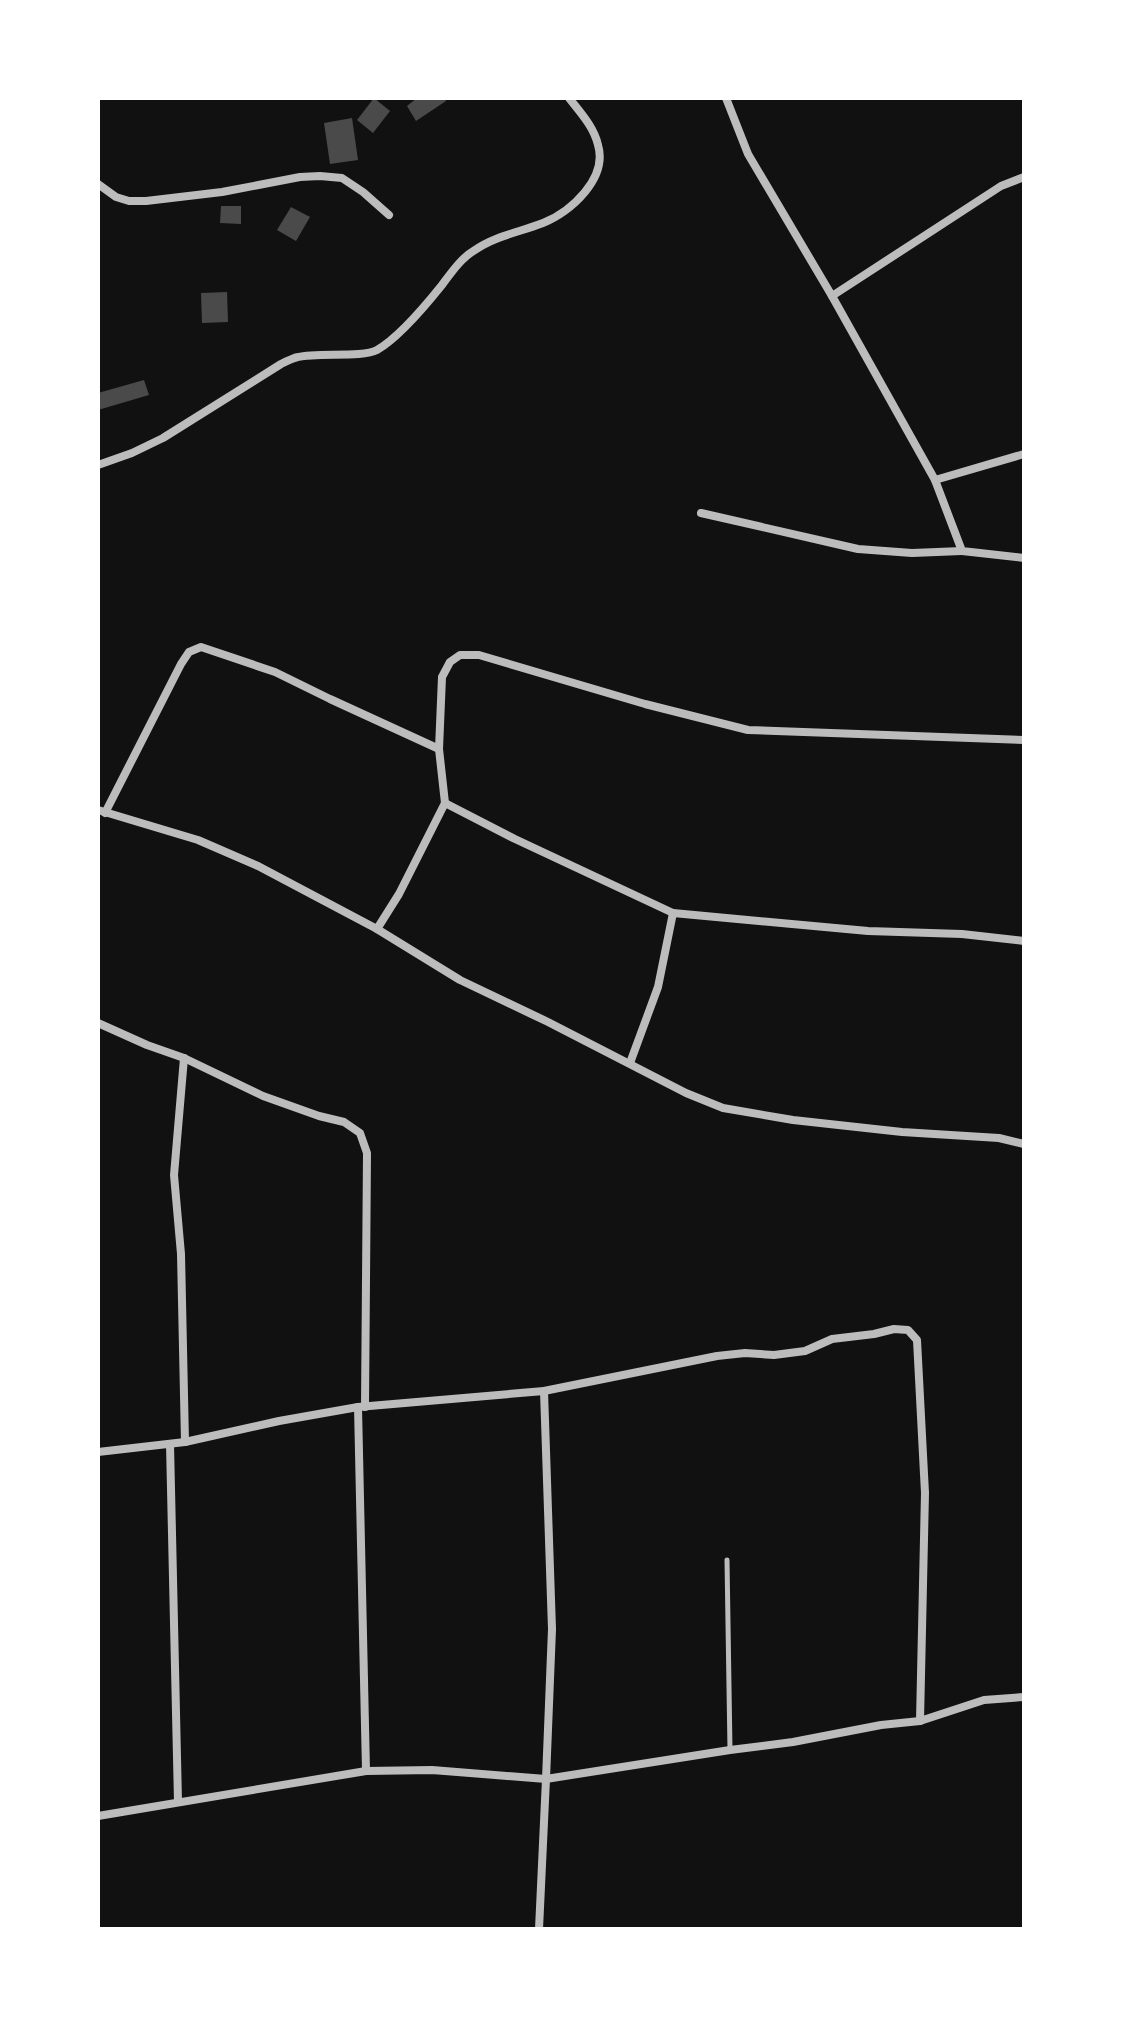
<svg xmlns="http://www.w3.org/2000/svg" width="1122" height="2027" font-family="'Exo 2',sans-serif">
<rect width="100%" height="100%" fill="#111"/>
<g fill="#4a4a4a">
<polygon points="374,98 390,111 373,133 357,120"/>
<polygon points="417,98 444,98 446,101 416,121 407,106"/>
<polygon points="352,118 358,160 330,164 324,123"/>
<polygon points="221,206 241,206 241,224 220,223"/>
<polygon points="291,207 310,217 296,241 277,230"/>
<polygon points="227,292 228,322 202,323 201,293"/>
<polygon points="144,380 149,395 98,410 98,393"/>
</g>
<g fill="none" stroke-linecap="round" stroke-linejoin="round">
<polyline stroke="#bcbcbc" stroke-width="5" points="727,1560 730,1750"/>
<g stroke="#bcbcbc" stroke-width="8">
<polyline points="726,98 748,154 832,296 935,480 962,551 1024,558"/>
<polyline points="98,184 116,197 129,201 146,201 222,192 300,177 320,176 342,178 363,192 389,215"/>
<polyline points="832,296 1001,186 1024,177"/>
<path d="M98 465 132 453 163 438 281 364C287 361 293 358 298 357 317 352 362 358 377 350 398 338 426 305 442 285 451 273 461 258 475 250 495 236 520 232 543 223 571 212 608 178 598 145 594 127 580 112 569 98"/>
<polyline points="935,480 1024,454"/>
<polyline points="701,513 858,549 912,553 962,551"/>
<polyline points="439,749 442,677 450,662 460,655 479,655 645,704 748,730 1024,740"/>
<polyline points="98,810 198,840 258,866 377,929 460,980 548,1022 686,1093 723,1108 793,1120 902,1132 999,1138 1024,1144"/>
<polyline points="105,813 181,664 189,652 201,647 275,672 330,699 439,749 445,803"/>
<polyline points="377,929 399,894 445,803 515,839 673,913 868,931 962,934 1024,941"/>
<polyline points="98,1023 147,1045 184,1058 263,1096 319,1116 344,1122 360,1133 367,1153 365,1407"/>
<polyline points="184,1058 174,1175 181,1254 185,1442"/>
<polyline points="630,1063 658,987 673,913"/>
<polyline points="544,1391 552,1629 546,1779 730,1750 793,1742 881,1725 920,1721 984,1700 1024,1697"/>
<polyline points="358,1407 366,1771"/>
<polyline points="170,1444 178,1802"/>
<polyline points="98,1452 185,1442 279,1421 358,1407 544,1391 717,1356 745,1353 774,1355 805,1351 832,1339 874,1334 894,1329 908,1330 917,1340 925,1493 920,1721"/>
<polyline points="98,1816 366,1771 432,1770 546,1779 539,1929"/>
</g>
</g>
<rect width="1122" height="2027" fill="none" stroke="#ffffff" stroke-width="200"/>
</svg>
